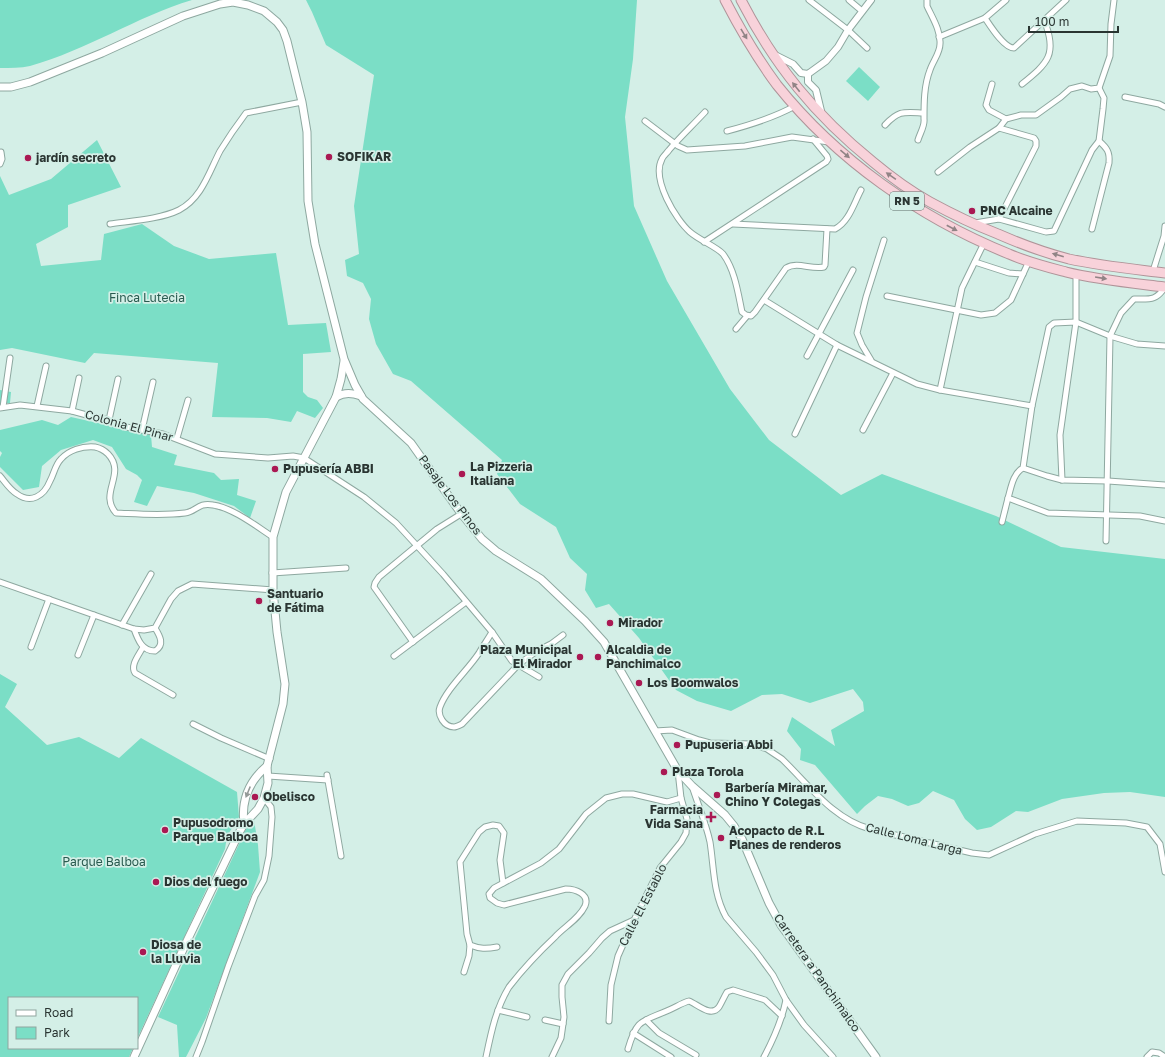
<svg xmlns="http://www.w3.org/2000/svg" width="1165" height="1057" font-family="'Golos Text',sans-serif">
<rect width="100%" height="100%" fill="#d4efe7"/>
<g fill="#7bdec6">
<path d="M0 0H192C136 17 87 50 30 66 21 68 10 68 0 68Z"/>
<polygon points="306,0 637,0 633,59 625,117 634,206 667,281 730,389 769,440 841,495 882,474 996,516 1061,547 1165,559 1165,797 1130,792 1104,793 1062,799 1028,812 1016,811 991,827 977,830 965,819 954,800 933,791 919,803 908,806 892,799 878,796 865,806 857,814 815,765 800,760 801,749 787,731 792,717 835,746 831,730 864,711 863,702 853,689 810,703 782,694 762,695 731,711 697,701 676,690 639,638 609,604 596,608 585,590 587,574 570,558 556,527 520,504 497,474 502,460 411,381 393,374 376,344 369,319 371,299 363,283 347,276 345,260 359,254 354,206 374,75 326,45 312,12"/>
<polygon points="859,67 880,87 868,101 846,81"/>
<polygon points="97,140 121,187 68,205 68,227 36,244 41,266 101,260 104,234 142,224 174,246 209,259 276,253 288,325 326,323 331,352 303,354 303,392 308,397 317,400 323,408 315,418 297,411 291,422 267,418 212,417 218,363 94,353 85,363 12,348 0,350 0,176 9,195 51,179"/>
<polygon points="0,390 11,392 10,403 0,403"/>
<polygon points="71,417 151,435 152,447 177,455 174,465 214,473 221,480 239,479 237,495 256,501 250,518 234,506 194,493 157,486 147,506 134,502 142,480 137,475 126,469 112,447 93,440 61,450 42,466 39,487 23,490 0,467 0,457 2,453 0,451 0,430 42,420 58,425"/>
<polygon points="0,674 17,684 5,707 47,745 79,737 119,758 141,738 237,792 239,817 227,836 225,849 137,1039 137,998 9,998 9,1048 133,1048 129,1057 0,1057"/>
<polygon points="254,820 258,845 260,872 206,1018 186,1057 179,1057 177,1025 158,1017 247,827"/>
</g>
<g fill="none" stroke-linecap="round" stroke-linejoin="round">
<g stroke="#8ea8a0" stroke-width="7">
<g id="minor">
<polyline points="809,0 848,30 867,48"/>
<polyline points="849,0 862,11"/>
<path d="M985 18C991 27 1004 48 1014 48L1066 0"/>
<polyline points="939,37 985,18 1006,0"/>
<polyline points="992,84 986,105 989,110 1006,119"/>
<path d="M1022 84C1048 63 1058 54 1044 20"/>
<polyline points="1125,97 1159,104 1165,107"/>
<path d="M705 112C693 125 680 137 669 150 667 153 663 156 662 159 651 179 676 220 690 232 699 240 717 247 723 254 735 270 738 293 742 312L746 315 751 316 755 312 786 268C798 261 811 270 824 267L825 265 827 229"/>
<polyline points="645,121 678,146 687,150 745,146 792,137 829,142"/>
<path d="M885 125C899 110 904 112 923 113"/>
<path d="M727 131C750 125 773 118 795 106"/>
<path d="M918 140C920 133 925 126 924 119 924 103 924 85 930 70 933 61 940 53 940 44 941 31 932 17 927 6V0"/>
<polyline points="0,164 2,159 1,152"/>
<polyline points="938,172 970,147 999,128 1006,119 1021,115 1036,115 1061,97 1070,89 1082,86 1091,89 1099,88 1110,56 1111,24 1114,0"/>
<polyline points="999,219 1046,232 1054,231 1092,150 1099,141 1103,109 1104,98 1099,88"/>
<polyline points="975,223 999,219 1036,146 1036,141 1034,138 999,128"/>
<path d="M110 224C130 221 161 219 179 210 202 198 209 172 220 151 228 138 237 125 246 113L302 102"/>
<path d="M733 224 835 229C849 222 854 203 861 190"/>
<path d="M1092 229 1109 163C1110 152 1107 148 1099 141"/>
<polyline points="704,242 826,162 828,159 827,156 813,139"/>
<polyline points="975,262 1009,273 1023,274"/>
<polyline points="1153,271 1164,236 1165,226"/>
<polyline points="887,296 981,315 995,313 1011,300 1029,261"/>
<path d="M764 300 837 345 917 384 940 390 1032 406 1023 468C1013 473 1011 488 1008 498L1048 513 1140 516 1165 521"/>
<polyline points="736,329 747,316"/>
<polyline points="807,356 853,270"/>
<polyline points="871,360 862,345 857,333 866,297 884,240"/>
<polyline points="940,390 962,288 984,243"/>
<polyline points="37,406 46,366"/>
<polyline points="1032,406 1049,327 1054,323 1076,322 1110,336 1137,344 1165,346"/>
<polyline points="3,407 10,358"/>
<polyline points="0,408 20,405 72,411 94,417 109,420 126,427 163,434 215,454 268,458 293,456 304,458 364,497 396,523 443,574 492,632 512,661 539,677"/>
<polyline points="72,411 79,378"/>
<polyline points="109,420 118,379"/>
<polyline points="142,430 153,382"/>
<polyline points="863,430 893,373"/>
<polyline points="795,434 837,345"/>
<polyline points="177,438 188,400"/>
<polyline points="1023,468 1047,476 1062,480 1108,481 1165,485"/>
<path d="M0 476C5 482 10 490 17 494 31 504 44 496 50 481 54 474 55 465 61 459 69 450 82 446 95 447 100 448 104 450 108 454 127 474 98 493 116 513 139 514 162 516 185 513 196 512 198 502 213 505 233 508 256 526 273 537"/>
<polyline points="1062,480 1060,435 1076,322 1076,274"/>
<polyline points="1002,522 1008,498"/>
<path d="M1106 541 1110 336 1121 313 1134 299C1150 299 1156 301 1165 287"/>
<polyline points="272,573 346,568"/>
<polyline points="0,582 134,629 144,630 155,628 171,599 178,591 192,584 273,590"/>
<polyline points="122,625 151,574"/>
<path d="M134 629C138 640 142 651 155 651 165 645 160 636 155 628"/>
<path d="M492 632C488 639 483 646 479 653 468 670 447 688 440 707 437 715 444 727 454 727 456 727 460 725 462 724L519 664 537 651 551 644 563 635"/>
<polyline points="413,642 374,587 375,583 379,577 437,529 461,514"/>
<polyline points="31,647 49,599"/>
<path d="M143 647C139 655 130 665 135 673L173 695"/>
<polyline points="78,655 94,615"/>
<polyline points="394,656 466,602"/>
<polyline points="193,724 221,738 270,759"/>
<path d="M655 731 672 730 699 740 710 743 752 744 767 749 782 759C809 785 833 819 870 829L972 853 989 855 1035 834 1077 821 1126 823 1147 827 1160 844 1165 872"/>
<polyline points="327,775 341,856"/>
<polyline points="268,776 328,780"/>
<path d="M692 786C698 805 706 823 710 842 714 867 713 894 726 917L756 952 773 975 786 1000 804 1025 833 1057"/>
<path d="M497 947C486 949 480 949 470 945L467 934 460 862 479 832 485 827 493 825 499 826 504 833 500 860 503 883"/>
<polyline points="464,972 469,956 470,945"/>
<polyline points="498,1010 527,1017"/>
<polyline points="545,1020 563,1024"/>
<polyline points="646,1020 659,1033 696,1055"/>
<polyline points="609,1021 611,985 618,956 634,920 660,868 681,842 686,833 687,819 681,798 678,771"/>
<polyline points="633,1033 671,1057"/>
<path d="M628 1049C637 1018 642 1022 669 1010 676 1007 682 1003 689 1001 697 1004 711 1018 719 1007 722 1002 724 997 727 992L733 990 765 1000 782 1016"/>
<polyline points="196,1057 202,1042 228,967 255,896 264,880 269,856 272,817 271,807 264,798"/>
<path d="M486 1057C491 1033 496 1008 509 987 523 969 539 952 555 937 564 927 579 919 585 906 590 894 575 889 566 889L504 905 497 903 490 898 489 894 494 888 541 863 559 849 586 814 606 798 622 794H633L667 802 681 798"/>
<polyline points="552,1057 561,1038 564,1017 562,997 562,985 568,974 589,953 602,938 610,931 634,920"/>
<path d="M764 1057C774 1038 782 1020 786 1000"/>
<polyline points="1147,1057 1152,1052 1159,1053 1165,1057"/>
</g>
</g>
<g stroke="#8ea8a0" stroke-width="8">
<g id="tertiary">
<polyline points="775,55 793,64 801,73 808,74 826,61 838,47 848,30 871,0"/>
<polyline points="808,74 808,82 816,90 822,115"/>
</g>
</g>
<g stroke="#8ea8a0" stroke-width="9">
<g id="secondary">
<polyline points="0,87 11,87 30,82 102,53 183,16 220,4 233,2 248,5 264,11 277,22 283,30 287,41 302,102 307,132 308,201 315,244 344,359 355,385 363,399 411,443 460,512 482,539 496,551 541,579 585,621 604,642 678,771 692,786 725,815 734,826 742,839 769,903 781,925 876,1057"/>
<path d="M336 397C345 392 352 393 361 396"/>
<path d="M244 824C241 800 249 781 267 766"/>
<polyline points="134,1057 186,943 240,831 244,824 258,809 264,798 268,783 267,766 283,704 285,684 277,632 273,590 273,537 286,492 336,397 341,379 344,361"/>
</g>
</g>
<g stroke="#af9499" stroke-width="11">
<g id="trunk">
<path d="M725 0C740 29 757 58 777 85 837 160 920 218 1009 254 1027 262 1047 267 1066 272 1098 280 1132 283 1165 287"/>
<path d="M741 0C775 66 815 115 873 162 891 177 910 191 930 202 952 214 975 225 998 234 1021 244 1045 253 1069 259 1101 266 1133 269 1165 273"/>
</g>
</g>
<use href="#minor" stroke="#fff" stroke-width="5"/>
<use href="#tertiary" stroke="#fff" stroke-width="6"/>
<use href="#secondary" stroke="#fff" stroke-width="7"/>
<use href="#trunk" stroke="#f8d2da" stroke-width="9"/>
</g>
<defs><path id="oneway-solid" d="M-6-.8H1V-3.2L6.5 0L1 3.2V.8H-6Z"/></defs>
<g fill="#918486">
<use href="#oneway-solid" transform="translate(744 34) rotate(59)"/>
<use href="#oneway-solid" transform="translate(796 87) rotate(-128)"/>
<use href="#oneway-solid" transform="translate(845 154) rotate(40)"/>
<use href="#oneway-solid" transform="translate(891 176) rotate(-145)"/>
<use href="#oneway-solid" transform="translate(952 228) rotate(28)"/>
<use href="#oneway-solid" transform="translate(1058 255) rotate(-164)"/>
<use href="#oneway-solid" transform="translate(1101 278) rotate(9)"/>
</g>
<use fill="#949a98" href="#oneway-solid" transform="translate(248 792) rotate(112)"/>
<g fill="#aa1953" stroke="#d4efe7" stroke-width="1.5">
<circle cx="329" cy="157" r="4"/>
<circle cx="28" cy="158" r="4"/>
<circle cx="972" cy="211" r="4"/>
<circle cx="275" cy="469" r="4"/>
<circle cx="462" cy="474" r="4"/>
<circle cx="259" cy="601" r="4"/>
<circle cx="610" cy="623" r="4"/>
<circle cx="580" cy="657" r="4"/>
<circle cx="598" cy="657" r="4"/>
<circle cx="639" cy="683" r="4"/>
<circle cx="677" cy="745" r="4"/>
<circle cx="664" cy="772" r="4"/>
<circle cx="717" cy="795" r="4"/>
<circle cx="255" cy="797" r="4"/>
<path d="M709 811h4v4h4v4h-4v4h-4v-4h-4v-4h4z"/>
<circle cx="165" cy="830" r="4"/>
<circle cx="721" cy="838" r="4"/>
<circle cx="156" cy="882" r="4"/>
<circle cx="143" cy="952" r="4"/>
</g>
<g text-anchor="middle" stroke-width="3.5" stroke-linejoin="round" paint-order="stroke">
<rect fill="#d4efe7" stroke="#5d6d68" stroke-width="1" x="890" y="192" width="34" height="18" rx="3"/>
<g font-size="11" font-weight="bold" fill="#2a3532">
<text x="907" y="205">RN 5</text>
</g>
<g font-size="12" font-weight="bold" fill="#2a3532" stroke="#d4efe7" text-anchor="start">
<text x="337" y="161">SOFIKAR</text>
<text x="36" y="162">jardín secreto</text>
<text x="980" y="215">PNC Alcaine</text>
<text x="470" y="471">La Pizzeria<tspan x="470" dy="14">Italiana</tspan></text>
<text x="283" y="473">Pupusería ABBI</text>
<text x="267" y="598">Santuario<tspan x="267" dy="14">de Fátima</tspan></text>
<text x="618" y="627">Mirador</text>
<text x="572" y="654" text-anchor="end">Plaza Municipal<tspan x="572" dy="14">El Mirador</tspan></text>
<text x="606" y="654">Alcaldia de<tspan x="606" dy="14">Panchimalco</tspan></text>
<text x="647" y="687">Los Boomwalos</text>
<text x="685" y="749">Pupuseria Abbi</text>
<text x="672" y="776">Plaza Torola</text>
<text x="725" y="792">Barbería Miramar,<tspan x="725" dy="14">Chino Y Colegas</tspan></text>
<text x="263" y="801">Obelisco</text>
<text x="703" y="814" text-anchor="end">Farmacia<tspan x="703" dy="14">Vida Sana</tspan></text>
<text x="173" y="827">Pupusodromo<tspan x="173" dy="14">Parque Balboa</tspan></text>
<text x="729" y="835">Acopacto de R.L<tspan x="729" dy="14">Planes de renderos</tspan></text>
<text x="164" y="886">Dios del fuego</text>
<text x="151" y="949">Diosa de<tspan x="151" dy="14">la Lluvia</tspan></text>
</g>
<g font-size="12" fill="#285a4f" stroke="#d4efe7">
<text x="147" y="302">Finca Lutecia</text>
<text x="104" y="866">Parque Balboa</text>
</g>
<g font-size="12" fill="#2a3532" stroke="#d4efe7">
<text transform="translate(129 426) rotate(15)" y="4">Colonia El Pinar</text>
<text transform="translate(450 495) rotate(53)" y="4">Pasaje Los Pinos</text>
<text transform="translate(914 839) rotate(14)" y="4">Calle Loma Larga</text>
<text transform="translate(643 905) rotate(-63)" y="4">Calle El Establo</text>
<text transform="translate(817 973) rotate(55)" y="4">Carretera a Panchimalco</text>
</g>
</g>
<rect x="8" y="997" width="130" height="52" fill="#d4efe7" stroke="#90a59f"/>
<rect x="16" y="1010" width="20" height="6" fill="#ffffff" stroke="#90a59f"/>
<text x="44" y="1017" font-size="12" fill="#2a3532">Road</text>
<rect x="16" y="1027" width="20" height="12" fill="#7bdec6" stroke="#90a59f"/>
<text x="44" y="1037" font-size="12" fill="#2a3532">Park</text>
<path d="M1029 26v6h89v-6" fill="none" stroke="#2a3532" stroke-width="2"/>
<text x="1035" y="26" font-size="12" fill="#2a3532" stroke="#d4efe7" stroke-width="3" paint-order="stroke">100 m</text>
</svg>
